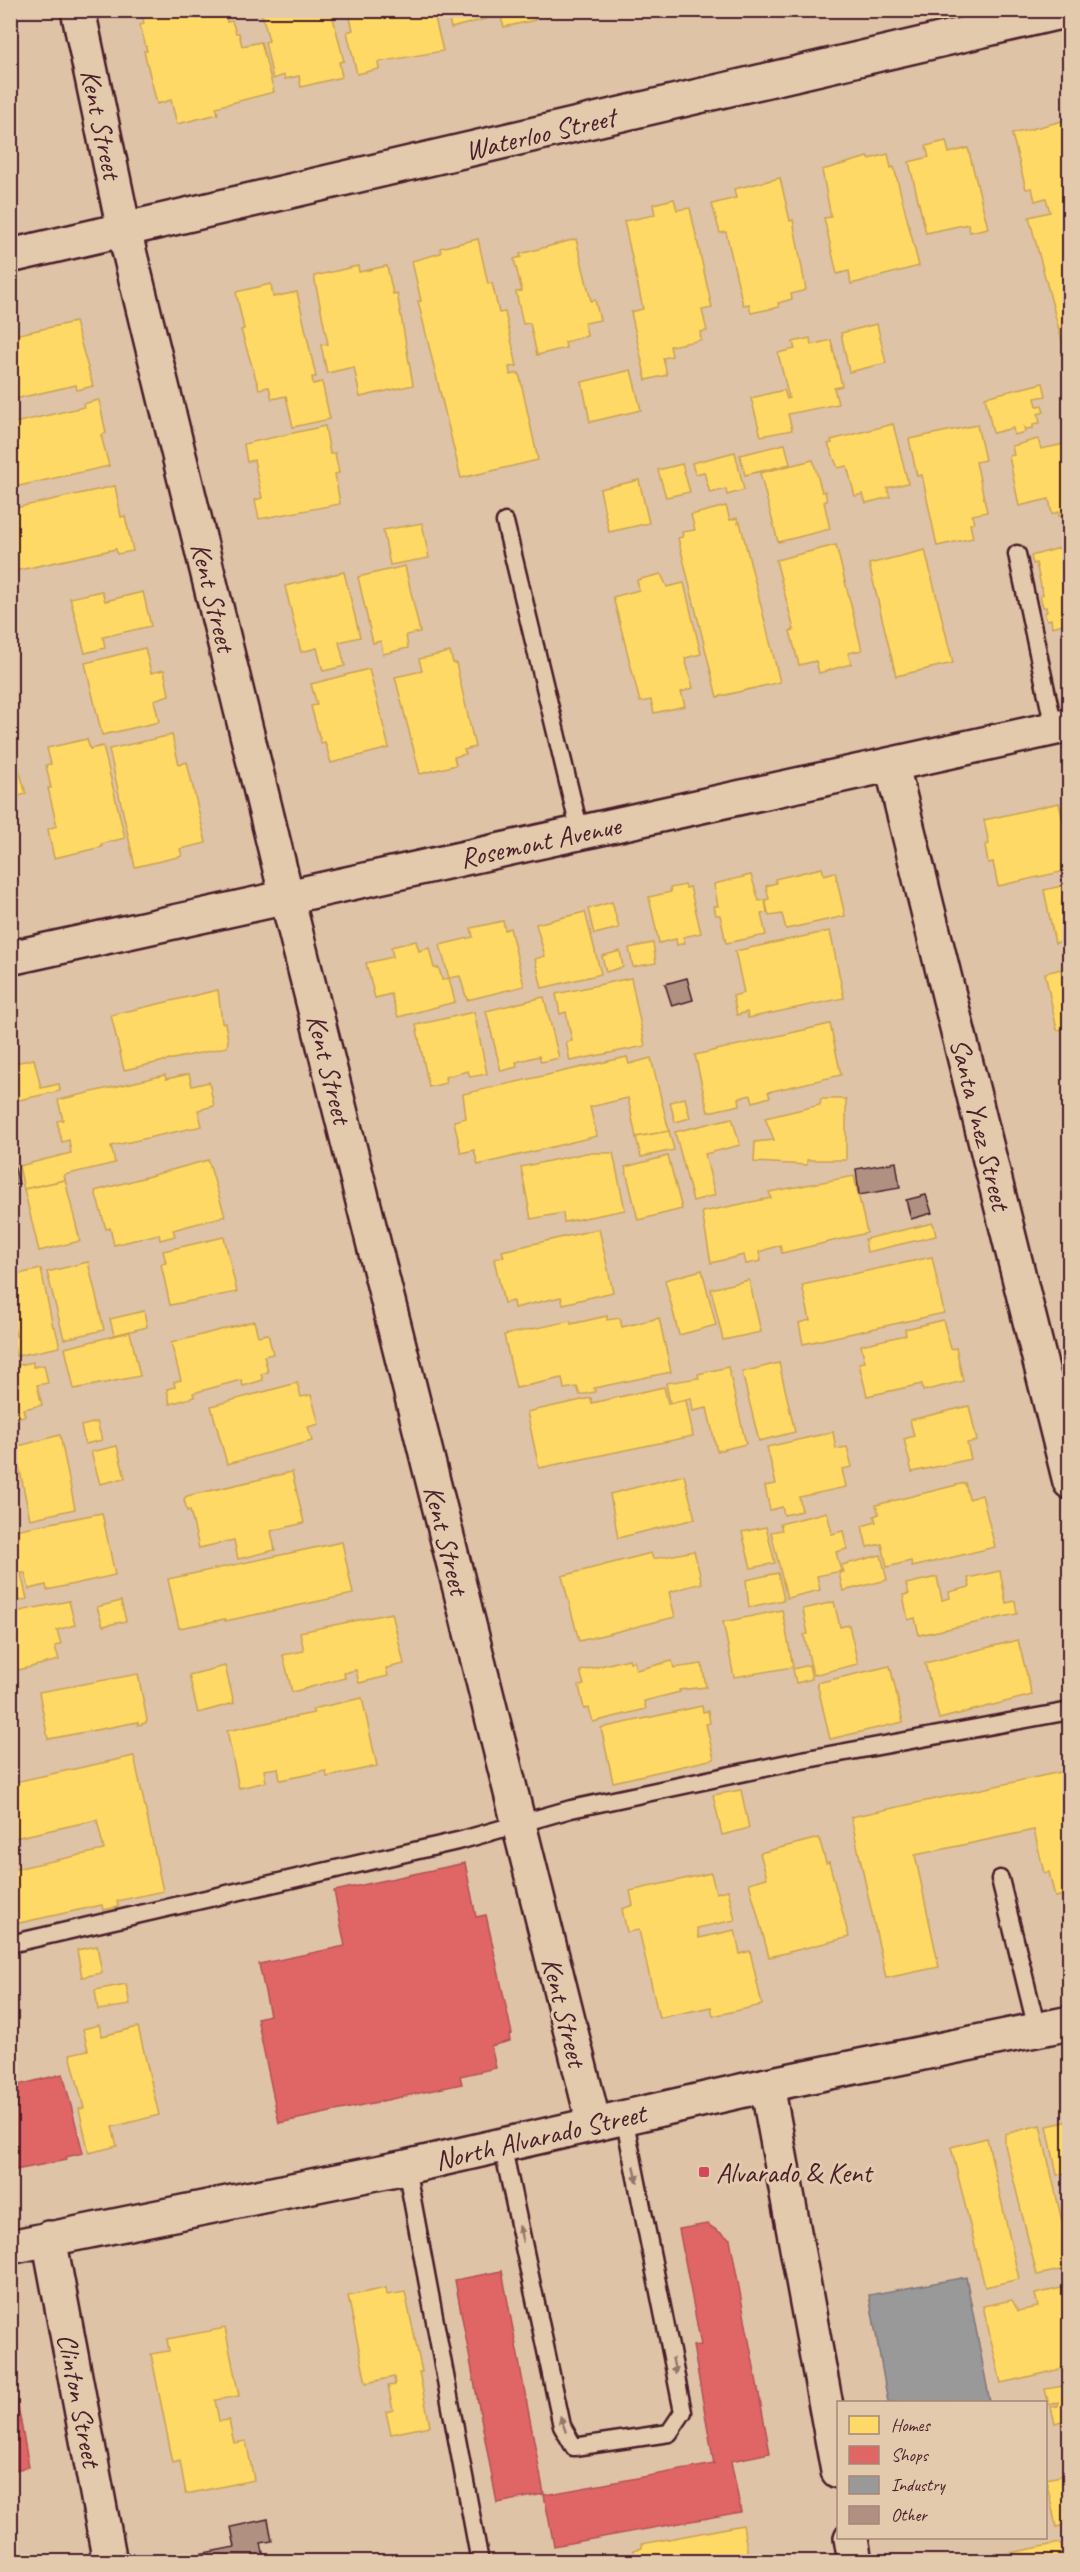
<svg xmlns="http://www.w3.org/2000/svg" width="1080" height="2572" font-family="Caveat,sans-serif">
<rect width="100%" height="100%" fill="#dec3a7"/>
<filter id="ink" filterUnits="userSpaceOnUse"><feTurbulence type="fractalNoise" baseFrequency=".0167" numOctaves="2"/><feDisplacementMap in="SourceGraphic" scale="12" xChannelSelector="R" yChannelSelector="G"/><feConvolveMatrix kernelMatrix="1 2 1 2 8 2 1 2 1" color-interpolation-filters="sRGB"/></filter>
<g filter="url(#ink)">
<g fill="#ffd966" stroke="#c9a154" stroke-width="1.5">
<polygon points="141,10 224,10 227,22 232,21 236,33 239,33 242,46 261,42 274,92 216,107 218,114 177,124 171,100 157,104 144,51 147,51 140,25 144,24"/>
<polygon points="261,10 331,10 344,61 339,62 342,77 301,87 299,76 285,79 284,75 273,79 265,42 269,41"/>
<polygon points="348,10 433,10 443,51 378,62 379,69 357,74 347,32 353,30"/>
<polygon points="447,10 532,10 535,20 504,27 500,15 451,28"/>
<polygon points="1070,119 1070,346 1065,352 1029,217 1050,212 1046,198 1035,201 1032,188 1026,189 1012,134"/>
<polygon points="946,141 949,153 968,148 988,228 970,232 968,224 926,233 909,162 929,157 926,146"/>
<polygon points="888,154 891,168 894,167 919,266 851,284 849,271 837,274 824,218 831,217 822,170 868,157 869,159"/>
<polygon points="780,178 790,221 793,220 806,290 791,294 792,299 778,303 779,307 751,313 749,304 743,305 726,232 720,233 712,204 736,198 734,189"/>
<polygon points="674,199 677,210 690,208 712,308 702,310 707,331 700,332 701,340 670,346 672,356 663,358 667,375 646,380 631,312 643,309 624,221 655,215 653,204"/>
<polygon points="478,239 488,284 492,283 499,313 505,312 517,366 509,367 510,375 519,373 538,460 461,478 418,301 421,301 412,261 441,253 440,248"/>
<polygon points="576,239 591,301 595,300 600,320 585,323 587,336 565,342 566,348 537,355 530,323 523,324 516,292 522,291 514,259 521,257 520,254"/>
<polygon points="358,266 359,272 387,266 393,294 397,293 413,385 360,397 354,367 327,373 321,345 328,344 314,276"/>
<polygon points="271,284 273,297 297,292 316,377 312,377 313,384 322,382 330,419 293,427 286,396 272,399 269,387 259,389 241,330 244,329 236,292"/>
<polygon points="75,322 93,386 77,390 76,385 10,400 10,336"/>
<polygon points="877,324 886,363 849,372 841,333"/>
<polygon points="810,338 811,345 831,340 842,386 834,388 838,404 788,414 792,430 761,436 751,398 784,390 787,399 789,398 778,353 795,349 793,342"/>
<polygon points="631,370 641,410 590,422 582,382"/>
<polygon points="1043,383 1046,396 1035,398 1037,406 1042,405 1044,412 1038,414 1040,423 1033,424 1033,428 1026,429 1024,427 1025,432 1014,435 1013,428 993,433 985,397"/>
<polygon points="99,400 106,433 101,435 109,466 10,488 10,424 84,407 83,404"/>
<polygon points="893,424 908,483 887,488 890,497 866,503 863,494 855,496 847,466 838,468 828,444 832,443 831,440"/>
<polygon points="977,425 985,460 976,462 987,512 972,515 974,523 970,524 973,538 937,546 922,475 917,476 909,439"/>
<polygon points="325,426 330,454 335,453 339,473 335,474 340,504 259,519 255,500 262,498 254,460 247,462 244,444"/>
<polygon points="1038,439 1041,449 1065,444 1070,462 1070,514 1059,516 1059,512 1052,514 1049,499 1019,506 1009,456 1014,455 1012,446"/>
<polygon points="785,444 790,464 745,475 740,455"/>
<polygon points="735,452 744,490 727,495 726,489 710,493 704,472 695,474 692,463"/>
<polygon points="813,460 822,492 825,491 827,501 824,502 830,529 778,542 760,473"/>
<polygon points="682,464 690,492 666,497 658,470"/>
<polygon points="639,480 649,523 609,532 600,489"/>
<polygon points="115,486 121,517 125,516 133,551 117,554 116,549 10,572 10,509"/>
<polygon points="726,506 730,520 737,518 738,523 740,522 780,682 717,697 678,538 683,537 682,532 695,530 691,515"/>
<polygon points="422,523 429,558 390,565 383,530"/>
<polygon points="836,545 862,650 848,653 851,664 819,673 816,661 799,665 790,631 794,630 776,560"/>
<polygon points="1070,545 1070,622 1052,627 1051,619 1047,620 1044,613 1047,612 1046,607 1043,607 1040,596 1043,595 1036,563 1033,564 1031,556"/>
<polygon points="925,550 953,663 896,676 869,564"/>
<polygon points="405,566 420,632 406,635 408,648 383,654 381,641 373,643 358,577"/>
<polygon points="344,572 360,637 339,642 345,666 323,671 317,648 301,652 285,586"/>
<polygon points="661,574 667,587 684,583 701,654 685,658 693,688 681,692 685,706 654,713 651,700 640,702 613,597 639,590 637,580"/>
<polygon points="102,591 105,601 143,592 151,626 103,637 105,648 85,653 70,598"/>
<polygon points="145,648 151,673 164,670 169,695 154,700 159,722 102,735 85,663"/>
<polygon points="450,652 453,663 456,663 475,747 464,750 466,754 454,757 456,765 420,774 395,677 422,671 419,659"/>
<polygon points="369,669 389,748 331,763 325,742 321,743 311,706 317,705 311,684"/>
<polygon points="172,735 179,765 187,762 206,843 180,849 182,856 135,867 109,749"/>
<polygon points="10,738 26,794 10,798"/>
<polygon points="87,739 90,749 103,746 125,838 101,844 102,847 54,858 48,829 57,826 48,788 51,788 46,765 51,764 47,748"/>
<polygon points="1059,803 1070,852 1070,870 998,886 993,862 988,863 985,845 989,844 984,820"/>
<polygon points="822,868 824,875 835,872 845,916 786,929 782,914 769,916 765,900 769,899 766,886 776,883 775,879"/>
<polygon points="751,875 759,901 765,900 767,913 761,914 766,935 726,943 720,915 716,915 714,906 718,906 714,884"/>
<polygon points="1070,884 1070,940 1055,943 1044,890"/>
<polygon points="685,885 686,888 690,887 701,933 683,937 685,943 677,945 676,939 659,943 649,897 671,892 670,888"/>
<polygon points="612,902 619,928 594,934 588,909"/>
<polygon points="585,912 601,974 542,988 535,959 545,956 536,924"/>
<polygon points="503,921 505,930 510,928 524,986 467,1000 460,976 449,978 440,945 473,937 471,928"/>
<polygon points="830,931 844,998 748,1018 747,1012 737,1015 733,996 744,993 735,951"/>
<polygon points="416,941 419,951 429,948 434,968 439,968 442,980 449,978 455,1002 398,1017 391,994 375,998 366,963 393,957 391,947"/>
<polygon points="653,943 656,963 633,967 629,948"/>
<polygon points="620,951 623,967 606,972 602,956"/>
<polygon points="1070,967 1070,1028 1057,1030 1045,973"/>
<polygon points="631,978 645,1046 570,1061 566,1042 572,1041 566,1012 560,1014 556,994"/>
<polygon points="218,990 222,1023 225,1023 228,1040 227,1047 124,1070 111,1015"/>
<polygon points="544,997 559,1058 541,1062 539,1056 516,1062 517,1067 501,1071 486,1011"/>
<polygon points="474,1012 487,1074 470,1077 468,1071 445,1077 446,1083 429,1087 416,1025"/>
<polygon points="830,1024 841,1075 768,1092 770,1097 753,1102 751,1095 739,1098 740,1105 708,1112 695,1055"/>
<polygon points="627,1057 629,1064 651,1058 669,1131 636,1137 628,1098 590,1107 597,1136 478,1165 474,1150 461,1153 454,1121 466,1118 463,1094"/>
<polygon points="34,1059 41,1088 59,1084 60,1091 10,1102 10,1064"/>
<polygon points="189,1074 192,1086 209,1082 214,1106 198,1110 202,1126 111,1146 115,1163 64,1175 65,1180 24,1189 19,1166 71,1153 69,1140 62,1142 57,1121 63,1120 58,1100 165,1075 166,1079"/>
<polygon points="685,1098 690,1118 675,1122 670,1102"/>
<polygon points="821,1099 846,1099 846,1160 807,1160 807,1165 754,1162 755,1142 774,1140 765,1118 820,1105"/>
<polygon points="732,1118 740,1145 705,1154 715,1195 693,1201 675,1132"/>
<polygon points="1070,1130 1070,1162 1063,1132"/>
<polygon points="669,1131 674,1150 641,1157 636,1137"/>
<polygon points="586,1153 613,1153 625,1210 564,1222 563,1213 531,1219 521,1167"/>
<polygon points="668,1156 682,1209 638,1220 625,1167"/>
<polygon points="208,1160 225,1216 173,1230 175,1236 160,1240 159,1234 114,1245 110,1228 106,1229 95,1191"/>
<polygon points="854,1176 867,1233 782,1253 780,1245 759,1252 761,1261 746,1264 744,1255 711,1263 702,1212 771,1198 769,1192"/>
<polygon points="65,1180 80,1241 39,1251 24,1189"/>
<polygon points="933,1223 936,1236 867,1252 865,1239"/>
<polygon points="599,1229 613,1292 563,1304 561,1297 514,1308 513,1301 504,1303 494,1259 504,1257 502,1251"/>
<polygon points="224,1237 237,1292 170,1305 161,1264 166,1263 163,1251"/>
<polygon points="932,1257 944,1313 803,1344 799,1323 810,1320 802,1285"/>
<polygon points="88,1262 104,1330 64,1339 47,1272"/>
<polygon points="41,1269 53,1327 55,1327 60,1347 16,1356 12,1337 16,1336 10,1309 10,1276"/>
<polygon points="702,1270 716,1325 679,1335 665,1280"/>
<polygon points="749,1280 761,1332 723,1340 711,1289"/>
<polygon points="144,1311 147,1327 114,1335 110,1319"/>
<polygon points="607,1316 607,1320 620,1318 622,1327 659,1318 671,1372 594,1388 595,1392 580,1395 577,1387 564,1389 562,1378 516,1388 504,1335 570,1321 571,1324"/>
<polygon points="943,1320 951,1349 956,1348 963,1381 923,1391 922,1384 867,1396 859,1363 865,1362 861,1345 906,1335 905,1329"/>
<polygon points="254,1321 258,1336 268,1334 273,1354 264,1356 268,1372 261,1374 263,1380 243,1386 241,1380 193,1393 194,1397 170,1404 167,1389 175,1387 174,1382 181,1380 171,1343"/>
<polygon points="130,1332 140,1376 74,1389 65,1348"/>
<polygon points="33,1362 33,1367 44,1365 48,1383 37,1385 42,1405 23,1409 25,1416 10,1418 10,1367"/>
<polygon points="779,1363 795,1432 759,1441 742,1372"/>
<polygon points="728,1367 746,1444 717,1451 707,1408 693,1411 691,1398 670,1403 666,1383 699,1378 698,1374"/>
<polygon points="297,1383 301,1397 311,1395 319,1424 308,1427 312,1441 227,1464 211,1406"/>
<polygon points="664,1387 668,1404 686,1400 693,1436 539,1468 527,1412 591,1398 592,1403"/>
<polygon points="969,1406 977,1441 967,1443 971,1459 912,1472 904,1439 914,1436 910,1420"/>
<polygon points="97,1422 102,1440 85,1444 81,1426"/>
<polygon points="833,1432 836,1449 847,1447 852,1467 842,1469 846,1487 799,1497 802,1511 784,1515 782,1507 770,1510 765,1486 776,1484 767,1447"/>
<polygon points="60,1435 75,1509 30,1519 15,1447"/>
<polygon points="117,1446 125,1478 100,1484 91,1452"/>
<polygon points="292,1472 304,1523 271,1531 275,1550 238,1559 234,1540 199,1548 190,1510 187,1511 184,1499 187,1496"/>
<polygon points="684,1475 695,1519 618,1538 610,1494"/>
<polygon points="965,1483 969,1499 982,1495 995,1547 912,1567 911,1561 887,1567 882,1544 867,1547 862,1526 876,1522 874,1516 879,1514 876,1505"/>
<polygon points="827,1512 832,1534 843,1531 847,1549 836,1552 841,1571 817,1576 820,1590 787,1598 771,1532 782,1530 780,1524"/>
<polygon points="102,1513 115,1575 47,1590 46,1585 29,1589 25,1573 21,1573 27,1599 10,1603 10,1535 17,1534 15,1530"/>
<polygon points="766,1527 775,1563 751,1568 742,1532"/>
<polygon points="342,1542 353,1594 225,1621 225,1619 179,1628 168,1579"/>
<polygon points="694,1551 702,1583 669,1592 675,1617 579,1641 562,1576 651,1553 653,1559"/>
<polygon points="881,1555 887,1580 843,1591 839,1573 844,1572 842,1565"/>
<polygon points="1000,1571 1006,1603 1015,1601 1017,1614 919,1635 915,1618 908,1620 903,1595 909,1594 906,1584 937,1577 942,1600 950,1598 949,1592 970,1587 968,1578"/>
<polygon points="778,1573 784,1600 749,1607 746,1580"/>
<polygon points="69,1601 75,1625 57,1630 61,1644 55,1646 59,1660 10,1672 10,1613"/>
<polygon points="121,1601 126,1621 103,1626 97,1607"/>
<polygon points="834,1602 840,1627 849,1625 858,1664 813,1675 804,1635 808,1634 803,1609"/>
<polygon points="782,1610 793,1667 734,1677 723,1622"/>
<polygon points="392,1613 404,1664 386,1668 388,1676 359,1683 356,1670 344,1673 345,1678 292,1692 283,1655 304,1651 300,1632"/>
<polygon points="1018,1640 1032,1695 939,1719 925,1663"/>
<polygon points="629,1659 630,1662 634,1661 636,1670 672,1661 674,1668 702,1664 706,1687 679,1690 680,1692 644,1701 646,1709 593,1722 589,1708 584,1709 579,1686 584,1685 580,1671"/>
<polygon points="809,1665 812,1679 796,1683 793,1669"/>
<polygon points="225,1666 234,1703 198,1713 189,1675"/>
<polygon points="890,1666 903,1722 830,1739 817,1683"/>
<polygon points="138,1674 147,1720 145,1723 138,1725 138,1722 48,1739 39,1692"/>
<polygon points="362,1698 377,1766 327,1777 326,1771 280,1780 278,1768 264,1770 266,1782 239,1788 227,1731 314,1713 312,1709"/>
<polygon points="702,1706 703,1712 708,1711 710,1723 706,1724 714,1759 613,1782 601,1728"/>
<polygon points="134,1756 163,1891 117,1901 118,1907 103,1910 102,1905 10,1925 10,1870 104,1850 97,1820 10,1839 10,1783"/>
<polygon points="1070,1770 1070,1915 1065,1895 1055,1897 1049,1872 1044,1873 1034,1830 915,1855 939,1967 886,1978 851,1817"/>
<polygon points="741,1790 749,1828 722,1835 713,1795"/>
<polygon points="819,1838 826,1863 829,1862 849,1937 769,1957 749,1883 767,1878 760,1853"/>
<polygon points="711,1873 716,1893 728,1890 735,1920 697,1928 699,1938 735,1930 740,1954 750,1951 762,2005 713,2016 711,2007 659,2018 639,1930 627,1932 622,1909 633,1905 630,1891"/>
<polygon points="97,1946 102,1973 82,1977 77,1950"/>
<polygon points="126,1984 130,2005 98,2010 95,1990"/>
<polygon points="99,2025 102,2036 138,2027 159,2115 112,2127 117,2146 89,2153 79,2109 84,2108 70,2054 88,2050 83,2029"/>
<polygon points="1070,2121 1070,2172 1057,2175 1047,2126"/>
<polygon points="1040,2125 1067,2243 1070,2268 1037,2275 1005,2145 1005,2134"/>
<polygon points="987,2138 1019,2279 985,2287 951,2147"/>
<polygon points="1066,2287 1070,2302 1070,2367 1001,2383 983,2306 1012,2300 1018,2311 1038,2307 1035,2294"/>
<polygon points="386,2288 387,2295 405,2292 422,2372 419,2372 430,2426 391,2434 386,2412 393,2410 388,2386 395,2385 394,2377 366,2383 348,2296"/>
<polygon points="225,2328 239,2396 215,2400 219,2421 229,2420 234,2443 246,2441 254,2480 186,2494 180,2461 173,2463 151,2354 169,2351 167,2339"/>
<polygon points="1070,2385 1070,2426 1064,2427 1062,2421 1055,2423 1051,2407 1058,2406 1058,2402 1049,2405 1045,2389"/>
<polygon points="1070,2474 1070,2524 1056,2527 1046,2479"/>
<polygon points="743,2525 749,2562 635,2562 633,2550 642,2548 642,2544"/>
<polygon points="1060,2543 1062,2549 1068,2548 1070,2559 1064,2562 986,2562 1001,2558 1000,2555"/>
</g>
<g fill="#e06666" stroke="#b35154" stroke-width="1.5">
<polygon points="465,1863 476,1917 486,1915 512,2034 509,2035 510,2041 491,2046 496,2068 460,2076 462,2084 279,2123 257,2018 270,2015 259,1964 345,1946 334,1891"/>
<polygon points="63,2074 83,2153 66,2157 67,2160 10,2171 10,2087"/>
<polygon points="707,2224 730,2239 770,2453 731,2461 741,2512 554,2546 544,2495 714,2464 693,2346 701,2345 679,2229"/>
<polygon points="502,2271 544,2494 497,2503 455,2280"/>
<polygon points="10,2362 29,2467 10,2471"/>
</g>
<polygon fill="#999" stroke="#817478" stroke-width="1.5" points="966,2277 990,2402 888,2402 869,2295"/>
<g fill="#b09080" stroke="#4a1f2b" stroke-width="1.5">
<polygon points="687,978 693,1000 672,1006 665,984"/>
<polygon points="10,1150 19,1184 10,1186"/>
<polygon points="896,1162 900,1188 859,1195 856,1169"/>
<polygon points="926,1195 932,1213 911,1219 906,1200"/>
<polygon points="268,2519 272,2541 261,2543 265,2562 179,2562 189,2559 188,2556 235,2547 231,2527"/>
</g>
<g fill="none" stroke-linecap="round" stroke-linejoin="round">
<g stroke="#4a1f2b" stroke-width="21">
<g id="service">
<polyline points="505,522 580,832"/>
<polyline points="1017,554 1054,728"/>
<polyline points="1000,1879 1037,2029"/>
<polyline points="10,1944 462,1840 571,1809 802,1760 1070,1711"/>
<polyline points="502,2144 562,2426 574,2447 669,2433 683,2412 624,2117"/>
<polyline points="406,2167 480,2562"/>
</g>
</g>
<g stroke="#4a1f2b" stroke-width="38">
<g id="minor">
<polyline points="78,10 124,230 287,898 594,2124"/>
<polyline points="10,256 1069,10"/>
<polyline points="892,766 1070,1482"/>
<polyline points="10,958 1070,725"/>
<polyline points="767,2085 838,2471"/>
<polyline points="49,2238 110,2562"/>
<polyline points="851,2538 855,2562"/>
</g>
</g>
<g stroke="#4a1f2b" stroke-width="38">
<polyline id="primary" points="10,2247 406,2167 767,2085 1070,2023"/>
</g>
<use href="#service" stroke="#e4caac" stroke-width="16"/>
<use href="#minor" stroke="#e4caac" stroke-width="33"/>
<use href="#primary" stroke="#e4caac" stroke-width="33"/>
</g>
<defs><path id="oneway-solid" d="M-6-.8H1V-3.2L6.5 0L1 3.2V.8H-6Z" transform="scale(1.5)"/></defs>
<g fill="#97746c">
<use href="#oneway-solid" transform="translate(636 2174) rotate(78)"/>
<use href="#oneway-solid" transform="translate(521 2234) rotate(-102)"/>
<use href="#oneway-solid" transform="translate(674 2366) rotate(79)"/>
<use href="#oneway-solid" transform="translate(563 2424) rotate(-109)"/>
</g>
</g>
<rect fill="#d1495b" stroke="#e4caac" stroke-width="2" x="698" y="2166" width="12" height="12" rx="3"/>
<g text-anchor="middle" stroke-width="6" stroke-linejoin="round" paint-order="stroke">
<g font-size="28" fill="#4a1f2b" stroke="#e4caac">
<text transform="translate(102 124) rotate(78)" y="10">Kent Street</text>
<text transform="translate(540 133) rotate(-13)" y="10">Waterloo Street</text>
<text transform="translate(214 597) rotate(76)" y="10">Kent Street</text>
<text transform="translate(540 841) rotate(-12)" y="10">Rosemont Avenue</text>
<text transform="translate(330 1069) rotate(76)" y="10">Kent Street</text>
<text transform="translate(981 1124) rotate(76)" y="10">Santa Ynez Street</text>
<text transform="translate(447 1540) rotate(76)" y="10">Kent Street</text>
<text transform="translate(565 2012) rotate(76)" y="10">Kent Street</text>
<text transform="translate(540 2136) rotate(-13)" y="10">North Alvarado Street</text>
<text transform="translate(80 2400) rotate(79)" y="10">Clinton Street</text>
</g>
<g font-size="28" fill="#4a1f2b" stroke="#e4caac" text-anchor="start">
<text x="716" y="2182">Alvarado &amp; Kent</text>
</g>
</g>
<rect width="1080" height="2572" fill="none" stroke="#e4caac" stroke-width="36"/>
<rect x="18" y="18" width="1044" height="2536" fill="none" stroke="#4a1f2b" stroke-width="2" filter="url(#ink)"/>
<rect x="837" y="2401" width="210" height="138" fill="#e4caac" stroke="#a68678" stroke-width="1.5"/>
<rect x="849" y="2416" width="30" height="18" fill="#ffd966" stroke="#a68678" stroke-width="1.5"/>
<text x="891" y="2431" font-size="18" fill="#4a1f2b">Homes</text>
<rect x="849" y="2446" width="30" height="18" fill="#e06666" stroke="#a68678" stroke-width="1.5"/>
<text x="891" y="2461" font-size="18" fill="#4a1f2b">Shops</text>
<rect x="849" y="2476" width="30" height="18" fill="#999999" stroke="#a68678" stroke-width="1.5"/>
<text x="891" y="2491" font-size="18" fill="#4a1f2b">Industry</text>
<rect x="849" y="2506" width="30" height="18" fill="#b09080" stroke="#a68678" stroke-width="1.5"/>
<text x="891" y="2521" font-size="18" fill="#4a1f2b">Other</text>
</svg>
